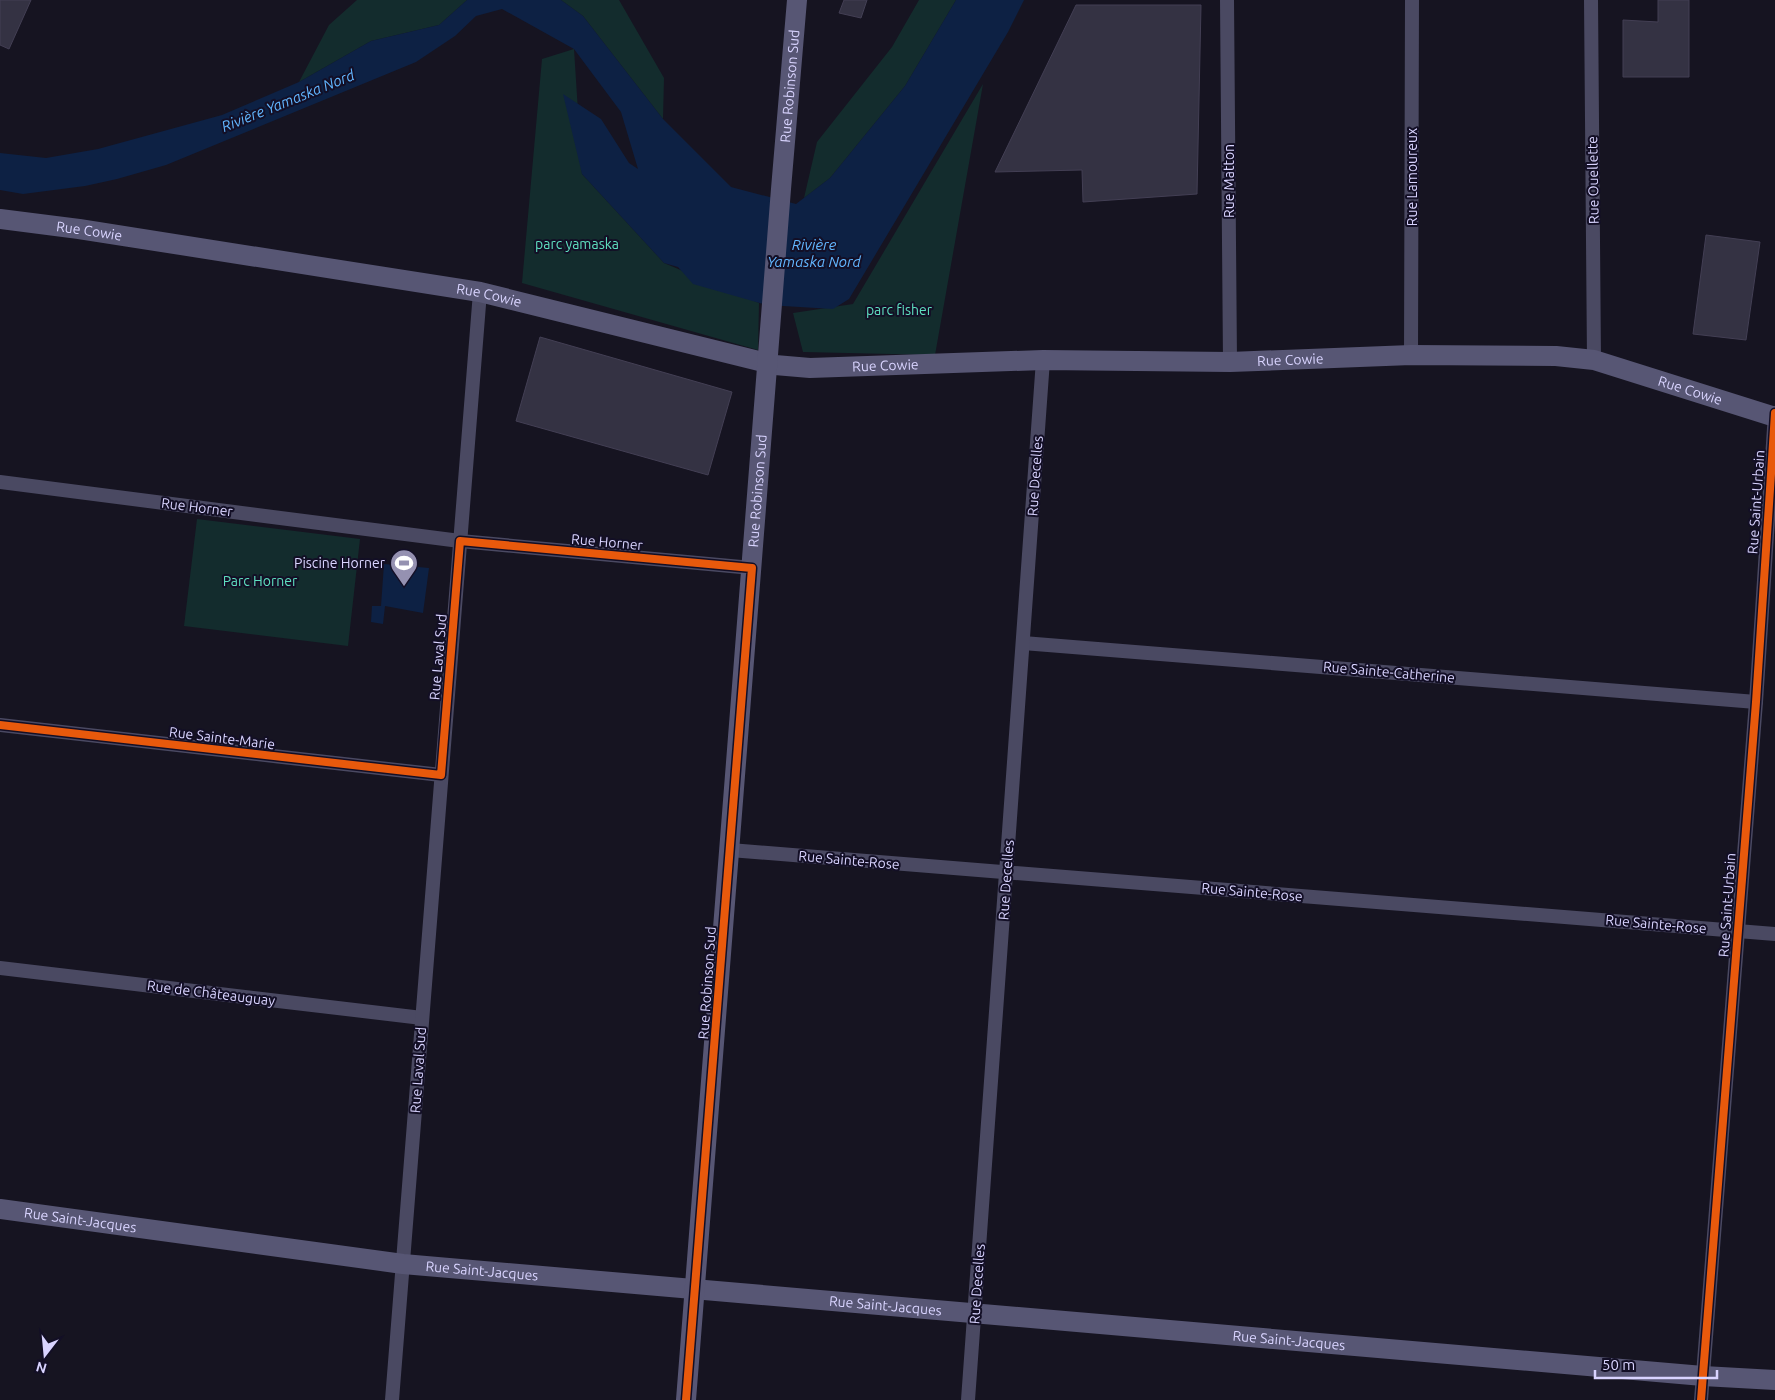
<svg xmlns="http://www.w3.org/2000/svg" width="1775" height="1400" font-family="Ubuntu,sans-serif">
<rect width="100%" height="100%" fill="#161421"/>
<g fill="#132c2d">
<polygon points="357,0 467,0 439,25 371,41 299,82 329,25"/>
<polygon points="561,0 619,0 664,78 663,119 583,16"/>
<polygon points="919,0 956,0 905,86 830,178 804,198 817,142 892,47"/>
<polygon points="574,49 582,174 664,263 759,303 758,350 522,283 542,59"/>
<polygon points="983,84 935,355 803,352 793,313 853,304"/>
<polygon points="197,519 360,539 348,646 184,626"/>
</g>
<g fill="#0d2144">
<polygon points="467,0 561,0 583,16 663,119 731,187 796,204 830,178 905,86 956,0 1024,0 1008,32 849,299 833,309 767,305 693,284 678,267 664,263 582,174 563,94 601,119 629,163 638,169 621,112 574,49 502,9 476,16 455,36 416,62 166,165 117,179 85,186 23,194 0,190 0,153 46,158 98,149 222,115 299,82 371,41 439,25"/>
<polygon points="384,564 429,568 423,613 385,606 383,624 371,622 372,606 381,606"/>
</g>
<g fill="#343243" stroke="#433f54">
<polygon points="0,0 31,0 9,49 0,45"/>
<polygon points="844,0 867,0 861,18 839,13"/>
<polygon points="1658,0 1689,0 1689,77 1623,77 1623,20 1658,22"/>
<polygon points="1076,5 1201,5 1197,194 1083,202 1082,170 995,172"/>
<polygon points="1706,235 1760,242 1746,340 1693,334"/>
<polygon points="540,337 732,392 708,475 516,421"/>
</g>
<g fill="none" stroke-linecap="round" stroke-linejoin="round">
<g stroke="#4a4962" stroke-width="14">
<polyline points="1227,0 1230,362"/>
<polyline points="1591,0 1594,360"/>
<polyline points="1411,355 1412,0"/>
<polyline points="0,482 460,541 752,568"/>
<polyline points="1023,643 1756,702"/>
<polyline points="0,725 441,775"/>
<polyline points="730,850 1775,934"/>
<polyline points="0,968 422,1018"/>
<polyline points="392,1400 480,292"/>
<polyline points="968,1400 1043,360"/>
<polyline points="1701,1400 1756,702 1775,413"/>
</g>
<g stroke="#575674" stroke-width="20">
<path id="s1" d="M0 219 79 229 480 292 775 365 810 368 1043 360 1230 362 1411 355 1556 356 1594 360 1775 417"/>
<path id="s2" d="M0 1209 403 1264 1703 1376 1775 1380"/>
<path id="s3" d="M686 1400 781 189 797 0"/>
</g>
<g stroke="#130f26" stroke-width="11">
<g id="cycleway">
<polyline points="0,725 441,775 460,541 752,568 686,1400"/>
<polyline points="1701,1400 1756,702 1775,413"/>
</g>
</g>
<use href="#cycleway" stroke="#e8590c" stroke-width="8"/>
</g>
<defs>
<g id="stadium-pin" transform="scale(1.4375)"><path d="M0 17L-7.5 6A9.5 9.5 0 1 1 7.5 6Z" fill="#9591b1" stroke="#130f26"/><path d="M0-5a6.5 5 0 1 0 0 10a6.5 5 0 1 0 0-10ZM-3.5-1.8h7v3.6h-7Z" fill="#fff"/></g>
</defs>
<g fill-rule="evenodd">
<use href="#stadium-pin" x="404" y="563"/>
</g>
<g text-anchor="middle" stroke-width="4" stroke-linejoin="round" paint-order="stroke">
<g font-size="14" fill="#d9d4ff" stroke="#130f26">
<text dy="5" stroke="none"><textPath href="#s3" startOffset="1318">Rue Robinson Sud</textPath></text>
<text transform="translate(1412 177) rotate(-90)" y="5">Rue Lamoureux</text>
<text transform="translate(1593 180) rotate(-91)" y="5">Rue Ouellette</text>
<text transform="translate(1229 181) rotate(-90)" y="5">Rue Matton</text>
<text dy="5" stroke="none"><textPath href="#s1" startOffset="90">Rue Cowie</textPath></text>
<text dy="5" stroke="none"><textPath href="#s1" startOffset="495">Rue Cowie</textPath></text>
<text dy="5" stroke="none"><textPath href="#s1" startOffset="1305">Rue Cowie</textPath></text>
<text dy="5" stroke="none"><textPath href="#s1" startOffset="900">Rue Cowie</textPath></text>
<text dy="5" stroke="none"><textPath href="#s1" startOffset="1710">Rue Cowie</textPath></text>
<text transform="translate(1035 476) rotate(-86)" y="5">Rue Decelles</text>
<text dy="5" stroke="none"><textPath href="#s3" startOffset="912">Rue Robinson Sud</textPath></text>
<text transform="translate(1756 502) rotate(-86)" y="5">Rue Saint-Urbain</text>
<text transform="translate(197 507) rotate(7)" y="5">Rue Horner</text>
<text transform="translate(607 542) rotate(5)" y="5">Rue Horner</text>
<text transform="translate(438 657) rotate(-85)" y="5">Rue Laval Sud</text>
<text transform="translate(1389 672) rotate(5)" y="5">Rue Sainte-Catherine</text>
<text transform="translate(222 738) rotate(7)" y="5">Rue Sainte-Marie</text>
<text transform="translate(849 860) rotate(5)" y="5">Rue Sainte-Rose</text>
<text transform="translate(1006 880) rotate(-86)" y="5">Rue Decelles</text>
<text transform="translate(1252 892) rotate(5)" y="5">Rue Sainte-Rose</text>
<text transform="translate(1727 905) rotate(-86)" y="5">Rue Saint-Urbain</text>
<text transform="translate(1656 924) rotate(5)" y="5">Rue Sainte-Rose</text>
<text transform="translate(707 983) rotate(-86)" y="5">Rue Robinson Sud</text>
<text transform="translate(211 993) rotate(7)" y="5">Rue de Châteauguay</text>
<text transform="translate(418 1070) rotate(-86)" y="5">Rue Laval Sud</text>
<text dy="5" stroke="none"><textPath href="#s2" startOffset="81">Rue Saint-Jacques</textPath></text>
<text dy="5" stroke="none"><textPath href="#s2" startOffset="486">Rue Saint-Jacques</textPath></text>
<text transform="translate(977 1284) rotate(-86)" y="5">Rue Decelles</text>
<text dy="5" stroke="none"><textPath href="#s2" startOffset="891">Rue Saint-Jacques</textPath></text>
<text dy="5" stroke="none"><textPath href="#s2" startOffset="1296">Rue Saint-Jacques</textPath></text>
</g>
<g font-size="14" fill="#5fe0c0" stroke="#130f26">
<text x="577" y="249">parc yamaska</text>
<text x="899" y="315">parc fisher</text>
<text x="260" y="586">Parc Horner</text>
</g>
<g font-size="14" fill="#d9d4ff" stroke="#130f26" text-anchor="end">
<text x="385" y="568">Piscine Horner</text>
</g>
<g font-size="15" font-style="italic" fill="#62b6ff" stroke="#130f26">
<text transform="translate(288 101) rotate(-22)" y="5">Rivière Yamaska Nord</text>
<text x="814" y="250">Rivière<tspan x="814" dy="17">Yamaska Nord</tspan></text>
</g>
</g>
<g transform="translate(45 1355) rotate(196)" stroke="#130f26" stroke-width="4" paint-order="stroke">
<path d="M0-4L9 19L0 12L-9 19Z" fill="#d9d4ff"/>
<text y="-8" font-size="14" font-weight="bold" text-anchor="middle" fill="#d9d4ff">N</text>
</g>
<path d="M1595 1370v8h122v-8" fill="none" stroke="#d9d4ff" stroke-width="2.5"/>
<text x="1602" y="1370" font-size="15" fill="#d9d4ff" stroke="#130f26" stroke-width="4" paint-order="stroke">50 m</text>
</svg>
